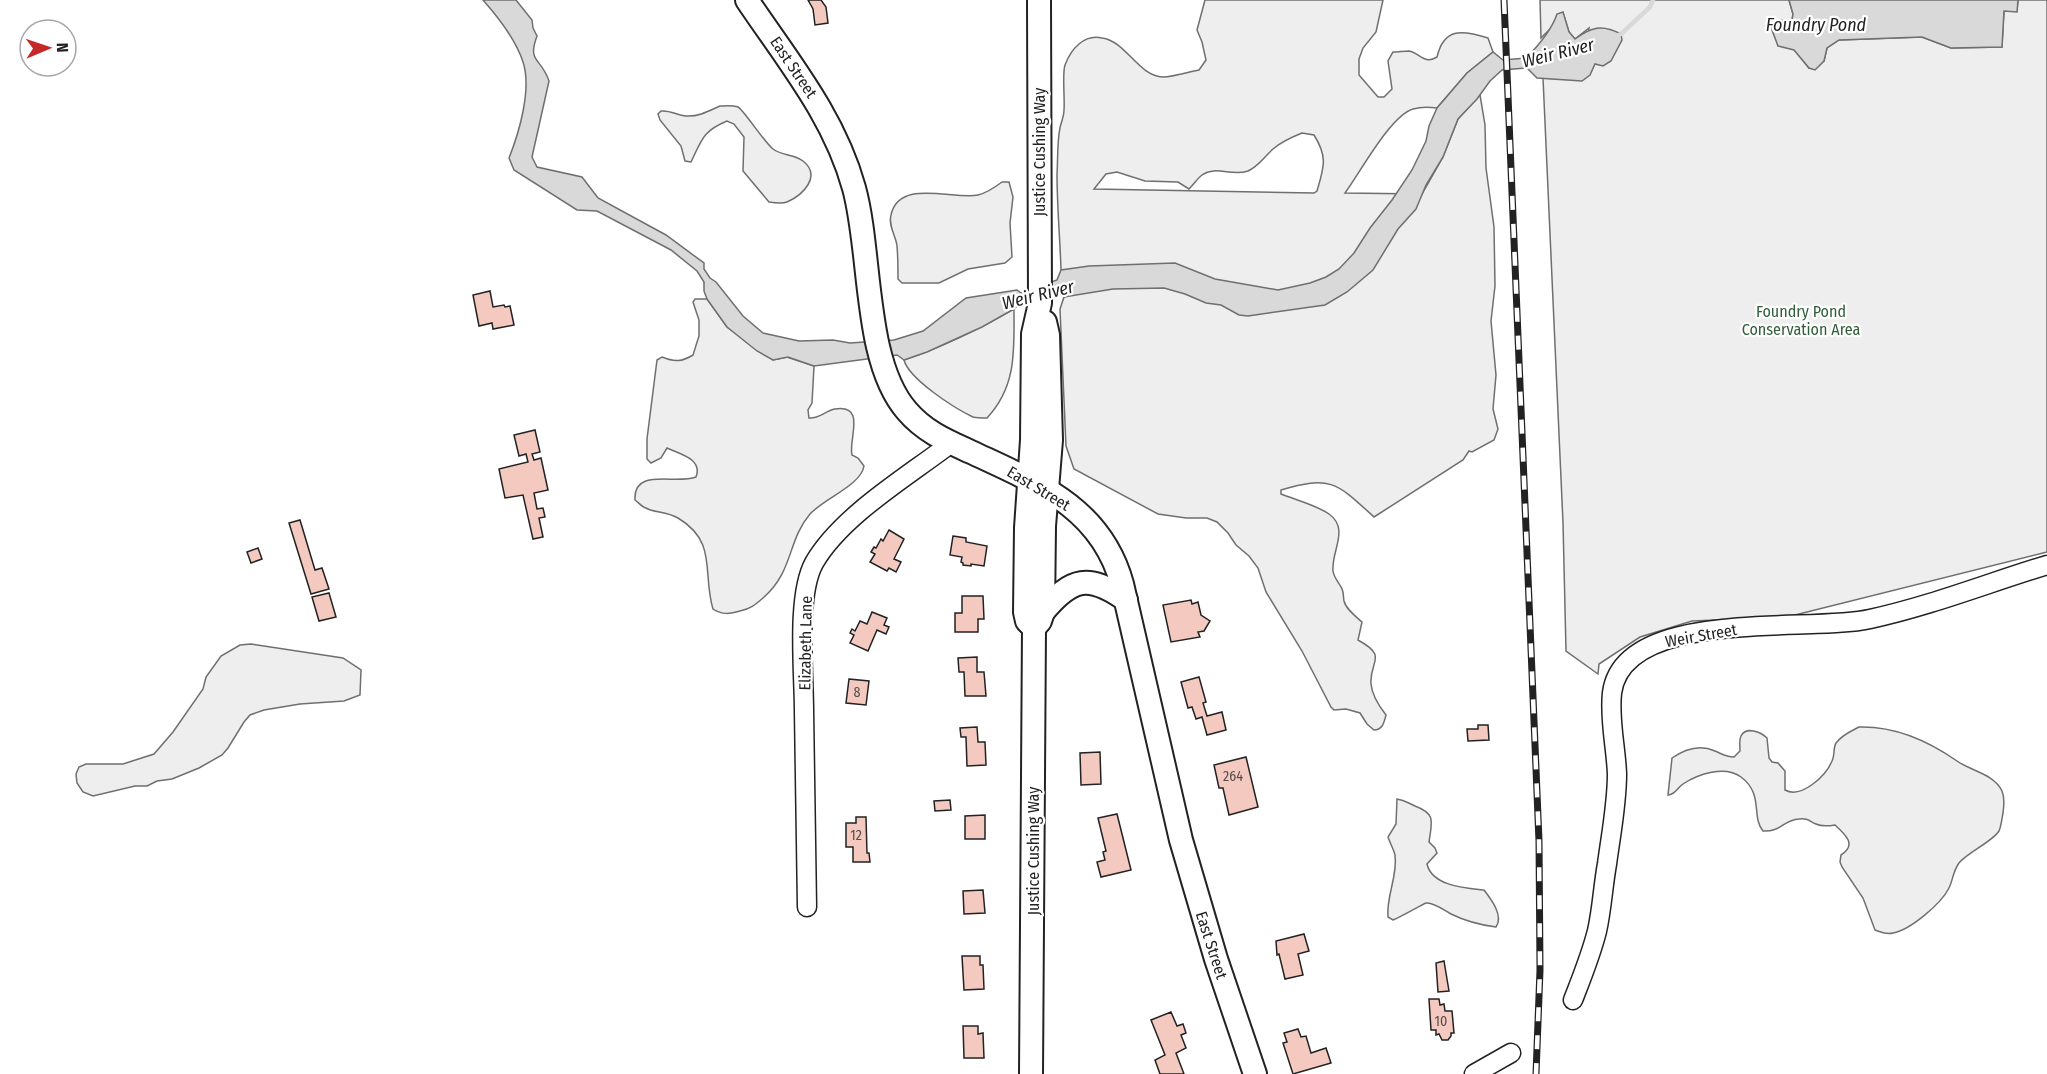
<svg xmlns="http://www.w3.org/2000/svg" width="2047" height="1074" font-family="'Fira Sans Condensed',sans-serif">
<rect width="100%" height="100%" fill="#fff"/>
<g fill="#eee" stroke="#6f6f6f" stroke-width="1.5" fill-rule="evenodd">
<path d="M1205 0H1383L1376 32 1363 48 1359 59V75L1378 97H1384L1392 89 1388 61 1393 52C1398 52 1404 51 1409 51 1420 53 1424 65 1437 57 1444 27 1463 30 1488 38L1493 52 1467 73 1437 108C1429 107 1420 107 1413 109 1390 116 1360 173 1345 193L1422 194 1443 157 1458 119 1480 95 1485 125 1486 168 1494 227 1495 286 1491 321 1496 375 1493 409 1498 429 1494 440 1472 452 1469 451 1463 460 1374 517C1337 483 1331 475 1281 490V494C1296 500 1316 505 1329 514 1350 529 1331 551 1333 571 1334 578 1338 581 1341 587 1344 591 1343 596 1344 601 1346 609 1355 616 1362 622L1358 640C1389 657 1369 661 1371 684 1372 696 1379 706 1386 715 1384 722 1383 730 1374 730L1367 724 1360 713 1346 709 1334 710 1331 707 1302 651 1266 592 1258 568 1249 556 1236 545 1228 533 1217 522 1207 518H1186L1158 514 1074 469 1066 446 1060 309 1064 297 1068 296V270H1061C1060 238 1057 206 1057 174 1058 159 1057 142 1060 128 1061 122 1064 117 1064 110 1065 98 1062 74 1065 65 1071 49 1084 34 1102 38 1126 41 1138 76 1163 77 1174 77 1188 72 1199 70L1206 60 1202 42 1197 30ZM1302 133 1314 135C1328 157 1324 167 1317 191L1314 193 1094 189 1106 174 1117 172 1145 181 1178 182 1189 189C1193 185 1197 179 1202 175 1216 165 1232 177 1248 171 1259 166 1264 157 1273 149 1281 142 1292 137 1302 133Z"/>
<polygon points="1540,0 1789,0 1793,14 1792,20 1772,21 1809,68 1824,61 1827,48 1839,40 1922,37 1951,48 2002,47 2004,10 2017,11 2018,0 2047,0 2047,552 1787,617 1692,621 1640,637 1599,664 1598,674 1566,651 1563,523 1543,78 1582,80 1589,28 1575,39 1569,32 1563,13 1557,15 1554,25 1541,38"/>
<path d="M720 106C725 106 732 105 738 107 743 109 764 142 773 149 782 156 794 154 803 161 822 176 803 195 787 202 782 204 775 203 769 202L743 171 744 137 734 124 727 121C703 131 702 139 691 162L685 161 681 146 660 120 658 114 661 111C670 110 677 115 686 116 698 117 709 111 720 106Z"/>
<path d="M1002 182H1009L1013 197 1010 223 1012 257 1005 263 968 269 939 283H902L898 279C898 268 898 257 897 246 896 236 888 226 891 215 899 178 953 200 978 195 987 193 994 188 1002 182Z"/>
<path d="M695 299H707L727 327 773 360 787 357 814 366 812 403 808 410 809 418C819 419 825 411 835 409 867 404 848 440 852 455L858 458 864 466C861 485 825 498 810 514 787 541 794 571 763 598 755 605 750 609 740 611 730 614 722 615 713 609 702 573 718 542 678 518 666 511 655 513 646 508 642 507 639 503 635 500 633 467 675 485 696 477 703 459 680 454 667 448L661 458 651 463 647 459V439L657 360 662 357C674 362 682 362 693 355L699 336V320L693 302Z"/>
<path d="M1014 309C1014 350 1017 386 987 418 982 418 977 418 973 417 954 408 909 379 904 360 942 347 979 329 1014 309Z"/>
<polygon points="251,644 343,658 361,670 360,695 344,701 300,704 264,710 250,715 244,722 228,748 222,755 199,768 172,779 157,781 147,786 135,786 93,796 83,792 77,783 76,774 79,767 86,764 123,764 154,754 173,732 203,689 206,677 221,656 240,645"/>
<path d="M1859 727C1895 726 1927 740 1957 761 1971 771 1994 774 2002 791 2005 798 2004 806 2003 813 2002 818 2001 827 1999 831 1992 842 1968 852 1959 863 1953 871 1953 880 1949 888 1941 904 1910 930 1893 933 1886 935 1881 932 1875 930L1863 898 1842 867 1840 862 1841 855C1857 845 1846 835 1835 825 1829 826 1822 827 1816 824 1809 821 1808 818 1799 819 1783 820 1781 832 1763 831 1751 817 1764 794 1741 777 1725 765 1698 774 1683 784 1677 788 1676 794 1668 795L1672 758C1685 749 1700 744 1715 751 1722 754 1726 757 1734 757L1740 751C1740 747 1739 740 1741 736 1746 726 1761 732 1767 738L1769 758 1772 762 1778 763 1785 771V790C1801 799 1826 776 1832 761 1835 755 1833 748 1836 743 1843 734 1850 732 1859 727Z"/>
<path d="M1397 799C1405 800 1408 803 1415 806 1436 814 1432 821 1429 842L1435 848 1437 853 1427 864C1432 886 1465 888 1484 890 1491 899 1504 916 1496 927 1481 925 1465 921 1451 914 1445 911 1434 902 1426 903 1423 904 1399 918 1393 920L1388 917C1386 896 1398 876 1395 855 1394 850 1390 843 1388 837L1396 824Z"/>
</g>
<g fill="#d9d9d9" stroke="#6f6f6f" stroke-width="1.5">
<path d="M483 0H516L532 20 533 28 537 36C527 63 541 57 549 81L532 157 537 167 582 177 598 198 666 235 704 263V269L710 278 716 282 743 316 763 333 799 341 833 340 850 343 894 340 923 331 966 298 1017 290 1021 293 1057 280 1061 270 1089 266 1175 263 1215 279 1278 290 1310 283 1326 277 1339 269 1354 253 1370 228 1392 200 1412 170 1426 141 1429 126 1437 108 1467 73 1493 52 1503 60 1526 58C1537 47 1552 29 1557 14L1563 12 1569 32 1575 39C1591 27 1602 24 1621 34L1622 40 1611 61 1603 66 1595 64 1590 75 1582 81 1537 78 1527 68 1502 70 1490 81 1477 99 1458 119 1443 157 1426 185 1416 209 1398 229 1373 270 1347 292 1325 305 1248 316 1239 315 1221 305 1206 303 1185 294 1164 288 1113 289 1064 297 1058 293 1021 303 1014 309 982 327 927 352 904 360 897 355 814 366 788 357 773 360 757 351 727 327 707 299 704 291V282L697 271 671 250 597 211 577 210 514 170 509 158C519 133 532 89 523 62 516 40 498 17 483 0Z"/>
<polygon points="1789,0 2018,0 2017,12 2004,11 2002,47 1951,48 1922,37 1839,40 1827,48 1824,61 1815,70 1809,68 1794,50 1778,46 1772,30 1772,21 1792,20 1793,14"/>
</g>
<g fill="none" stroke-linecap="round" stroke-linejoin="round">
<polyline stroke="#d9d9d9" stroke-width="4.5" points="1616,36 1621,34 1650,7 1653,0"/>
</g>
<g fill="#f3c9c0" stroke="#222" stroke-width="1.5">
<polygon points="808,0 821,0 826,7 828,23 815,25 813,9"/>
<polygon points="490,291 493,307 504,305 505,307 510,306 514,325 493,329 492,323 479,326 473,295"/>
<polygon points="535,430 540,452 532,454 534,460 541,458 548,490 534,493 537,509 543,508 545,517 539,518 543,537 533,539 523,495 505,498 499,469 528,462 526,454 519,456 514,435"/>
<polygon points="300,520 315,570 322,568 329,589 311,594 289,523"/>
<polygon points="889,530 904,539 894,559 901,562 896,572 889,568 887,571 870,562 875,554 871,552 874,547 876,548 881,539 883,541"/>
<polygon points="953,536 966,538 966,542 987,546 984,566 971,564 971,566 963,565 963,563 961,562 962,557 950,555"/>
<polygon points="258,548 262,559 251,563 247,552"/>
<polygon points="329,593 336,617 319,621 312,597"/>
<polygon points="962,596 983,596 984,619 978,619 978,632 955,632 955,613 962,613"/>
<polygon points="1191,600 1192,604 1198,602 1201,615 1210,621 1204,631 1198,632 1200,637 1171,642 1163,605"/>
<polygon points="872,612 887,618 884,625 889,627 886,634 877,630 868,651 850,643 854,635 850,633 852,629 855,631 860,621 867,624"/>
<polygon points="977,657 977,672 984,672 986,696 965,696 964,672 959,672 958,658"/>
<polygon points="1199,677 1206,702 1203,703 1207,716 1222,712 1226,730 1207,735 1202,717 1196,719 1192,707 1188,708 1181,682"/>
<polygon points="849,679 869,681 866,705 846,703"/>
<polygon points="1478,725 1488,725 1489,740 1468,741 1467,729 1478,729"/>
<polygon points="977,727 978,742 985,742 986,765 967,766 966,737 961,737 960,728"/>
<polygon points="1100,752 1101,784 1081,785 1080,753"/>
<polygon points="1246,757 1258,807 1229,815 1223,788 1219,788 1214,765"/>
<polygon points="950,800 951,810 935,811 934,801"/>
<polygon points="1117,814 1131,870 1101,877 1097,862 1105,860 1103,852 1106,851 1098,818"/>
<polygon points="985,815 985,839 965,839 965,816"/>
<polygon points="856,817 866,817 867,853 869,853 870,862 853,862 853,847 846,847 846,823 856,823"/>
<polygon points="983,890 985,913 964,914 963,891"/>
<polygon points="1304,934 1309,951 1298,954 1303,975 1285,979 1279,954 1277,955 1276,941"/>
<polygon points="962,956 980,956 980,965 983,965 984,989 964,990"/>
<polygon points="1444,961 1449,991 1438,992 1436,963"/>
<polygon points="1429,999 1439,999 1440,1005 1444,1004 1445,1011 1452,1011 1454,1033 1451,1033 1451,1036 1448,1040 1442,1040 1439,1034 1436,1035 1436,1030 1431,1030"/>
<polygon points="1171,1012 1177,1026 1183,1024 1186,1033 1181,1035 1186,1048 1176,1053 1184,1074 1160,1074 1155,1060 1165,1055 1151,1020"/>
<polygon points="963,1026 978,1026 978,1034 983,1033 984,1058 964,1058"/>
<polygon points="1298,1029 1301,1037 1306,1036 1311,1053 1326,1048 1331,1063 1293,1074 1283,1043 1287,1042 1284,1033"/>
</g>
<g fill="none" stroke-linecap="round" stroke-linejoin="round">
<g stroke="#222" stroke-width="21">
<g id="minor">
<path d="M807 907C806 841 805 776 804 711 804 673 796 596 814 563 841 516 908 476 950 444"/>
<path d="M1573 1000C1582 977 1591 955 1597 931 1602 909 1603 886 1607 864 1611 834 1617 804 1617 774 1616 747 1609 720 1612 693 1623 607 1809 633 1870 619 1930 606 1988 583 2047 565"/>
<polyline points="1474,1074 1511,1053"/>
</g>
</g>
<g stroke="#222" stroke-width="26">
<g id="major">
<path d="M747 0C788 61 834 116 854 188 872 253 863 361 907 411 925 432 947 441 971 452 1037 483 1101 507 1122 584L1181 840 1216 959 1255 1074"/>
<path d="M1043 612C1072 577 1089 574 1126 600"/>
<polyline points="1034,628 1040,621 1043,612 1044,526 1051,440 1048,335 1045,322"/>
<polyline points="1031,1074 1034,628 1027,621 1025,612 1026,528 1032,440 1033,334 1040,303 1039,0"/>
</g>
</g>
<use href="#minor" stroke="#fff" stroke-width="18"/>
<use href="#major" stroke="#fff" stroke-width="22"/>
<g stroke="#222" stroke-width="7">
<polyline id="rail" points="1504,0 1539,841 1540,970 1536,1074"/>
</g>
<use href="#rail" stroke="#fff" stroke-width="4.5" stroke-dasharray="14" stroke-linecap="butt"/>
</g>
<g text-anchor="middle" stroke-width="4.5" stroke-linejoin="round" paint-order="stroke">
<g font-size="14" fill="#564c4a">
<text x="857" y="697">8</text>
<text x="1233" y="781">264</text>
<text x="856" y="840">12</text>
<text x="1441" y="1026">10</text>
</g>
<g font-size="16" fill="#222" stroke="#fff">
<text transform="translate(794 67) rotate(56)" y="6">East Street</text>
<text transform="translate(1039 152) rotate(-90)" y="6">Justice Cushing Way</text>
<text transform="translate(1039 488) rotate(31)" y="6">East Street</text>
<text transform="translate(1701 635) rotate(-10)" y="6">Weir Street</text>
<text transform="translate(805 643) rotate(-89)" y="6">Elizabeth Lane</text>
<text transform="translate(1033 851) rotate(-90)" y="6">Justice Cushing Way</text>
<text transform="translate(1212 945) rotate(72)" y="6">East Street</text>
</g>
<g font-size="16" fill="#2f5e38" stroke="#fff">
<text x="1801" y="317">Foundry Pond<tspan x="1801" dy="18">Conservation Area</tspan></text>
</g>
<g font-size="18" font-style="italic" fill="#222" stroke="#fff">
<text x="1816" y="31">Foundry Pond</text>
<text transform="translate(1558 53) rotate(-14)" y="6">Weir River</text>
<text transform="translate(1038 295) rotate(-14)" y="6">Weir River</text>
</g>
</g>
<g transform="translate(48 48) rotate(88)"><circle r="28" fill="#ffffff" stroke="#a7a7a7" stroke-width="1.5"/>
<path d="M0-4.5L10 22L0 15L-10 22Z" fill="#c62828"/>
<text y="-9" font-size="16" font-weight="bold" text-anchor="middle" fill="#222222">N</text>
</g>
</svg>
